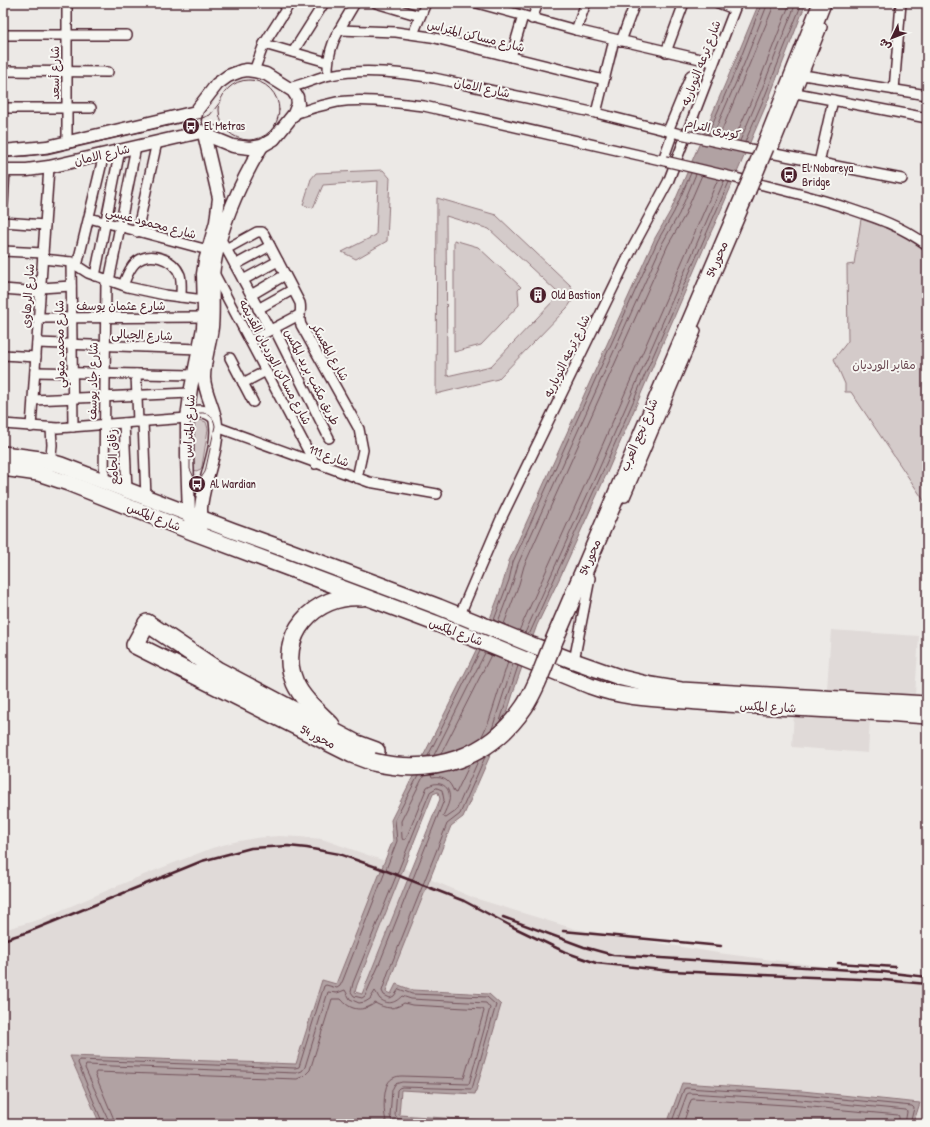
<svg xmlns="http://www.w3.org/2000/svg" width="930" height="1127" font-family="'Patrick Hand','Playpen Sans Arabic',sans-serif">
<rect width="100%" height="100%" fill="#ece9e6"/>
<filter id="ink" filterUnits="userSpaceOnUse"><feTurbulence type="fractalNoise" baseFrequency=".025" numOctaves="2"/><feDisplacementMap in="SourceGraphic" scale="8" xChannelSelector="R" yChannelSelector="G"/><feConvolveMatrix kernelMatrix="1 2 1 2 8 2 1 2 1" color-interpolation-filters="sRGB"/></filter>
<g filter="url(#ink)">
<g fill="#e0dad8">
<polygon points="831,630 919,636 915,695 827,689"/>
<polygon points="794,711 870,717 868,753 792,747"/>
<polygon points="278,836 300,837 322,839 399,866 474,898 575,929 718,953 927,980 927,1109 922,1124 913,1124 920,1102 802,1091 682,1083 667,1124 535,1124 399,1116 401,1090 489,993 412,990 396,984 391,994 386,992 362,994 355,992 339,978 336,985 322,980 296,1064 70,1056 100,1124 3,1124 3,930 41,919 136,878 212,848 234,842 256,838"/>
</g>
<g fill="#d4cbca" stroke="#8f757a" fill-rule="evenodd">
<polygon points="383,170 390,178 387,241 356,259 342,252 376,235 378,181 323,185 313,208 303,205 311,179 316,173"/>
<path d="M437 198 496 215 570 285C576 293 573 301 567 308L498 379 436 394ZM446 216 489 229 556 291 558 294 557 297 491 366 447 376Z"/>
<path d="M861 219C887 228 905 234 927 251V505L851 392H845V384L834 359 848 341 847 265 854 264Z"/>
<polygon points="454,240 478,247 521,287 518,290 519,305 481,345 454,352"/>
<polygon points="200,420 206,422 208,429 202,466 201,469 196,471 193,469 191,466 194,426 196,422"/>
</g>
<g fill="#b1a2a3" stroke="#886e73" fill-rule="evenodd">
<path d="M759 3H806L769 98 718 217 706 243 606 475 561 575 537 625 517 681 503 726 463 817 451 826 392 974 386 992 391 994 396 984 412 990 489 994 501 1005 475 1094 401 1090 399 1115 535 1124H100L70 1056 296 1064 322 980 336 984 393 840 391 820C411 781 430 742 450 703 473 657 497 611 509 561L655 238 671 210 735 61ZM438 792 440 799 362 994 355 992 357 985 433 794Z"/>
<polygon points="682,1083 802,1091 920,1103 913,1124 667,1124"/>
</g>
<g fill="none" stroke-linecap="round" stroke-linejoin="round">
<g stroke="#73535b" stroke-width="1">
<polyline points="708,134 739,62 762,3"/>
<polyline points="713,135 744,64 766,8 767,3"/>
<polyline points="719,137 772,10 773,3"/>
<polyline points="734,140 755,92 790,3"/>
<polyline points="740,141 760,94 796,3"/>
<polyline points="745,142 765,96 802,3"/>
<polyline points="494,620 509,580 513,562 658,240 674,212 691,173"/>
<polyline points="498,622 513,582 518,564 663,242 679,214 696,174"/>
<polyline points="504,624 519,584 524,566 668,245 684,217 702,175"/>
<polyline points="519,631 592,469 718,179"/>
<polyline points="525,633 598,471 724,181"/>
<polyline points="529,635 602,473 729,182"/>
<polyline points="500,721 518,666"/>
<polyline points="492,729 513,664"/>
<polyline points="482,736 489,721 508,662"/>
<polyline points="441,754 491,655"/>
<polyline points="434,755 485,653"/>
<polyline points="428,756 480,651"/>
<path d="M424 775 401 821 402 838 403 840 406 839 427 787C439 779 452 786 449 801 448 806 445 811 443 816L444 817 446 818 456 811 478 761"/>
<path d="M431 775 432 778C444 776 450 781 454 792L456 793 470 764"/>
<polygon points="437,788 442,790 444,800 378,967 365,996 362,998 354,996 351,992 353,983 430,792"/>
<polyline points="103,1124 78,1063 79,1060 295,1068 299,1067 324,986 326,985 337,988 340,986 343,980 397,841 395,820 418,776"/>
<path d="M108 1124V1119L85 1068 86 1065 296 1073 302 1071 305 1067 328 992 337 993 345 990 350 999 359 1003 365 1002 370 999 375 991C377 993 378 997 380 999 389 1006 396 1002 402 996L411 999 486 1003 490 1008 469 1084 402 1082 395 1084 392 1090 390 1116 392 1121 397 1124"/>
<path d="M114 1124 113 1117 95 1074 96 1072 297 1079 304 1076 310 1070 332 999H341C351 1011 363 1012 375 1003 386 1009 394 1010 404 1003L412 1005 483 1009 484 1011 464 1078 402 1076C396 1076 391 1078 388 1083 383 1091 383 1116 387 1124"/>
<polyline points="471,1124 398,1119 395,1115 397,1090 399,1088 402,1087 472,1089 496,1005 487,997 412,994 399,989 394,996 390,998 384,995 382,991 388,973 447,824 460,814 485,757"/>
<polyline points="671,1124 684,1089 686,1088 802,1095 912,1106 914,1108 910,1124"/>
<polyline points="676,1124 687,1094 689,1093 801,1100 906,1110 907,1112 905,1124"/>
<polyline points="683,1124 691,1100 693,1099 801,1106 898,1115 899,1117 899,1124"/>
</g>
<g stroke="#4a1f2b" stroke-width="12">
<g id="minor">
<polyline points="376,3 420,16"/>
<polyline points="477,3 576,30 713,62"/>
<polyline points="718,3 734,9"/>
<polyline points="532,19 538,3"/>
<polyline points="339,30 396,32 431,37 604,80"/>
<polyline points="576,30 586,3"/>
<polyline points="413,34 426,3"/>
<polyline points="3,35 127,35"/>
<polyline points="621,41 635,3"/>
<polyline points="264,44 327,62"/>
<polyline points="293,52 324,3"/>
<polyline points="666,52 684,3"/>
<polyline points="511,57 523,16"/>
<polyline points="3,71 108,72"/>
<polyline points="254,71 264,44 290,3"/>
<path d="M328 75C327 44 340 29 355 3"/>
<polyline points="803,75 927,95"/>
<path d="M286 88C302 86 315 78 330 75 365 68 400 73 434 78L596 113 676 133"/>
<polyline points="894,90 901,3"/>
<polyline points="796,93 927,118"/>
<polyline points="3,108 91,108"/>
<polyline points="596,113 614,40"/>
<path d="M294 114C308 109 322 105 337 102 364 98 397 103 424 106L665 161"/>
<polyline points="668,131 691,75"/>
<polyline points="67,143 67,3"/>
<polyline points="745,148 902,179"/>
<polyline points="771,154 822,27"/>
<polyline points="663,160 673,132"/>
<polyline points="819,163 833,100"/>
<path d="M732 177C770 187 808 195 844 207 874 217 902 226 927 245"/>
<polyline points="3,204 5,170"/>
<polyline points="89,218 208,250"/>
<polyline points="3,222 45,225"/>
<polyline points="137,232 157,142"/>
<polyline points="223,243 270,330"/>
<path d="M226 249 257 232H262L264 234 300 303C302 311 298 317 301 325L359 429 363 450 357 478"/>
<polyline points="3,251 43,253"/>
<polyline points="43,259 71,262 88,273 128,287 165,295 204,300"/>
<polyline points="71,262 73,427"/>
<polyline points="235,265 270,246"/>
<polyline points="77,266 104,154"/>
<polyline points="214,273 315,464"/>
<polyline points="95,276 120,150"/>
<polyline points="243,280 278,261"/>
<polyline points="109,281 136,147"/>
<path d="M123 285C126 278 129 269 135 263 149 250 173 258 180 275 182 282 181 290 181 297"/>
<polyline points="41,288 71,286"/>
<polyline points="3,289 40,292"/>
<polyline points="251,295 285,275"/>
<polyline points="258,309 292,290"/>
<polyline points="38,318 204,317"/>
<polyline points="274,328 329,438"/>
<polyline points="250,341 299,315"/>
<polyline points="37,343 199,349"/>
<polyline points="3,355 36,357"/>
<polyline points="230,358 253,402"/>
<polyline points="35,372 193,375"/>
<polyline points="136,374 138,422"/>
<polyline points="243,383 266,371"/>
<polyline points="33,400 190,393"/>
<polyline points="143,421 146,498"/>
<polyline points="124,423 127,491"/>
<polyline points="3,424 58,428 187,418"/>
<polyline points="31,427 49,167"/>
<polyline points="217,427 369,482 437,494"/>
<polyline points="50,466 52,445 51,428"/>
<polyline points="104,482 106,280"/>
<polyline points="625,497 696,331"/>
<polyline points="458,619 500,521 632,249 668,182 737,3"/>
<polyline points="574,661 590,578"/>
</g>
</g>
<g stroke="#4a1f2b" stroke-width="15">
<g id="tertiary">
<polygon points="247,70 254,71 266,74 293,91 297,97 298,104 294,114 274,139 262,146 250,148 233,146 204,134 198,129 194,121 197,110 217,84 228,76 241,71"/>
<path d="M204 134 219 198 216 222 205 261 203 274 204 309 203 328 191 388 187 418V456L189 515 192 527 198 534C203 525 201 518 201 508 203 481 219 449 216 425 215 408 205 395 204 378 204 361 210 344 212 327 214 307 211 287 214 267 221 224 240 183 262 146"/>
<polyline points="3,151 47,147 196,112"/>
<polyline points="3,170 27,170 49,167 201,132"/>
<path d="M187 418C195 409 207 410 215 418"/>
</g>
</g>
<g stroke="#4a1f2b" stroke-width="18">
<g id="primary">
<polyline points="3,454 40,459 61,465 234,531 287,550 439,607 532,645 574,661 622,678 651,685 681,690 927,704"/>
<path d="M3 468 38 473 68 483 192 532 435 623 590 686C625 699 662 699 699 702 775 708 851 710 927 716"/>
</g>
</g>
<g stroke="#4a1f2b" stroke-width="20">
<g id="motorway">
<polyline points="765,147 822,3"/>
<polyline points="553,643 747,190"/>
<path d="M331 725C319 713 302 699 295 683 275 636 315 593 362 597"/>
<polyline points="373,762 352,754 135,645 147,623 217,670 357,744 376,751"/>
</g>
</g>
<use href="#minor" stroke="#f6f6f2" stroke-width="9"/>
<use href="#tertiary" stroke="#f6f6f2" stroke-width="12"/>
<use href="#primary" stroke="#f6f6f2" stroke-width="15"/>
<use href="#motorway" stroke="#f6f6f2" stroke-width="17"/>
<g stroke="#4a1f2b" stroke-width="1">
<circle cx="249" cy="110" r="30"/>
<path d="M189 126C205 124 214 123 227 130"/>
<polyline points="3,157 27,156 48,153 202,118 210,115 221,101"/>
<path d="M200 413C208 412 214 417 215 426L205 472 197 484 190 469V424L193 417Z"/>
</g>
<g stroke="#4a1f2b" stroke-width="2.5">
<polyline points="503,917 584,947 613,955 884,972 927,977"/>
<polyline points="563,931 721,946"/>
<polyline points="3,940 28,932 202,861 251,848 288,846 307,848 339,854 379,868 464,901 513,927 565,952 596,963 671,971 884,980 927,984"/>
<polyline points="838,963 895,967"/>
</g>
<g stroke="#4a1f2b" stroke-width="12" stroke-linecap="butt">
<g id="minor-bridge">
<polyline points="676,133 745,148"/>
<polyline points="665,161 732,177"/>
</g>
</g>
<g stroke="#4a1f2b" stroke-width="20" stroke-linecap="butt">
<g id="motorway-bridge">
<polyline points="747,190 765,147"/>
<path d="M373 762C432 776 489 759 524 707 537 688 544 664 553 643"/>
</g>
</g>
<use href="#minor-bridge" stroke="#f6f6f2" stroke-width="9"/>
<use href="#motorway-bridge" stroke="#f6f6f2" stroke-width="17"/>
</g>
</g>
<defs>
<g id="bus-disc" transform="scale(0.9)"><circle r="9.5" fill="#4a1f2b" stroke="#f6f6f2"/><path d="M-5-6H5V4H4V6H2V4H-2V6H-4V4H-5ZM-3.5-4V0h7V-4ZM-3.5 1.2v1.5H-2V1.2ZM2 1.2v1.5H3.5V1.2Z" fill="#fff"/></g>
<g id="building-disc" transform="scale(0.9)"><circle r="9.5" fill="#4a1f2b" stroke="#f6f6f2"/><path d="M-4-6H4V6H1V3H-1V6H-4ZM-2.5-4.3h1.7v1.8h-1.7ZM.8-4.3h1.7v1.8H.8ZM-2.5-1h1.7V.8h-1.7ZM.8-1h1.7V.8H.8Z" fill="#fff"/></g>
</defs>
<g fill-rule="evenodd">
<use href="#bus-disc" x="191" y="126"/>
<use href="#bus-disc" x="789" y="175"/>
<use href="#building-disc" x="538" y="295"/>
<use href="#bus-disc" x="197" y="484"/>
</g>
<g text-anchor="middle" stroke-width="4" stroke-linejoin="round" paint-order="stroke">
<g font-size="12" fill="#4a1f2b" stroke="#f6f6f2">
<text transform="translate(476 36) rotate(14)" y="4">شارع مساكن المتراس</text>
<text transform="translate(701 63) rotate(-69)" y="4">شارع ترعه النوباريه</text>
<text transform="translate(55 73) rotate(-90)" y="4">شارع أسعد</text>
<text transform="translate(482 88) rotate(12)" y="4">شارع الامان</text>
<text transform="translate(713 129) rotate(13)" y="4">كوبرى الترام</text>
<text transform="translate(102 155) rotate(-13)" y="4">شارع الامان</text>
<text transform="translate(151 223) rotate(15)" y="4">شارع محمود عيسي</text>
<text transform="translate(717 259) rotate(-67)" y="4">محور 54</text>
<text transform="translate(28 296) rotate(-86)" y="4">شارع الرهاوى</text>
<text x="121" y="310">شارع عثمان يوسف</text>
<text transform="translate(142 335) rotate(2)" y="4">شارع الجبالى</text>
<text transform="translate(60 344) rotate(-91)" y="4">شارع محمد متولي</text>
<text transform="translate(330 352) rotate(61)" y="4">شارع المعسكر</text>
<text transform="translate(567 356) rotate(-64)" y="4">شارع ترعه النوباريه</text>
<text transform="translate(275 362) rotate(62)" y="4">شارع مساكن الورديان القديمه</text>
<text transform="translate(312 377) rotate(63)" y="4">طريق مكتب بريد المكس</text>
<text transform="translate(93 381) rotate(-89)" y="4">شارع جاد يوسف</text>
<text transform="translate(189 426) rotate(-87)" y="4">شارع المتراس</text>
<text transform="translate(639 435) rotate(-67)" y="4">شارع نجع العرب</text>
<text transform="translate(329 456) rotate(20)" y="4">شارع 111</text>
<text transform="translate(113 457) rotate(-92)" y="4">زقاق الجامع</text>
<text transform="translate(154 517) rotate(22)" y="4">شارع المكس</text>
<text transform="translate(590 557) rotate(-67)" y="4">محور 54</text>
<text transform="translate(456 632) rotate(21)" y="4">شارع المكس</text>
<text transform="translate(768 707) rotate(3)" y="4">شارع المكس</text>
<text transform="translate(318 737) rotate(27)" y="4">محور 54</text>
</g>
<g font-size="12" fill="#4a1f2b" stroke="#f6f6f2" text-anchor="start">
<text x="204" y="130">El Metras</text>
<text x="802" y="172">El Nobareya<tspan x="802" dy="14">Bridge</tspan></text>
<text x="551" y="299">Old Bastion</text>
<text x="210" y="488">Al Wardian</text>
</g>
<g font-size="12" fill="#6c4a53" stroke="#f6f6f2">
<text x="884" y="369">مقابر الورديان</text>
</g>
</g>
<rect width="930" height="1127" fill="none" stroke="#f6f6f2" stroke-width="16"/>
<rect x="8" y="8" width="914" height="1111" fill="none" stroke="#4a1f2b" stroke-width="1.5" filter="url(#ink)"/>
<g transform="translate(892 38) rotate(227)" stroke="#f6f6f2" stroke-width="3" paint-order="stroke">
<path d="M0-3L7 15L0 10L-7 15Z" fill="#4a1f2b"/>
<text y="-6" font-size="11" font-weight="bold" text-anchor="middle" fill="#4a1f2b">ش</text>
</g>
</svg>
